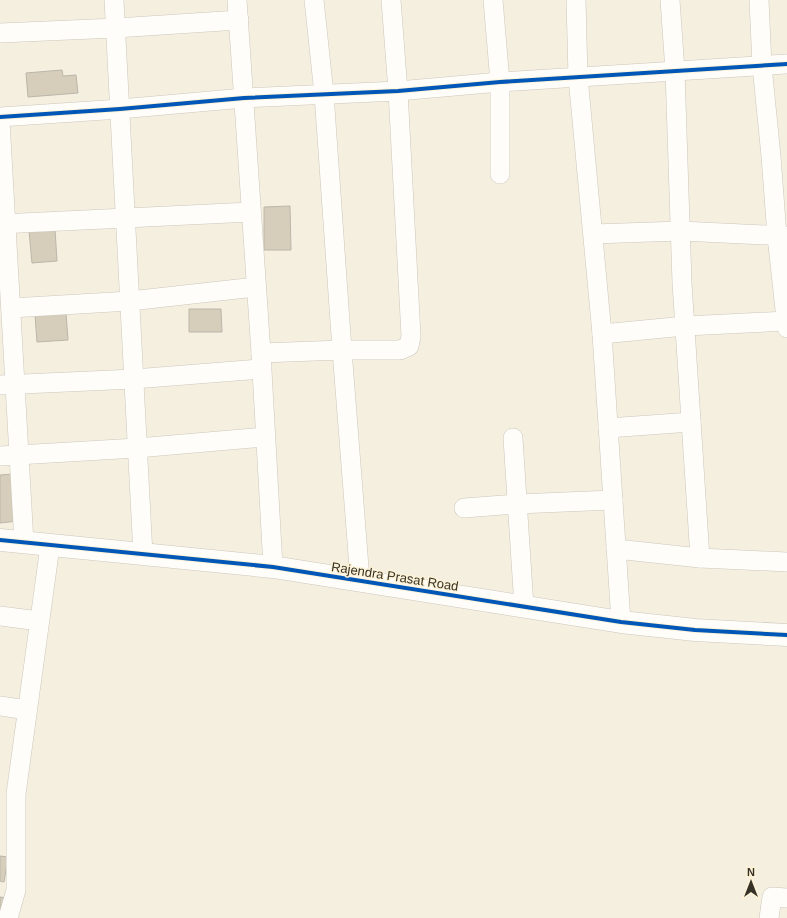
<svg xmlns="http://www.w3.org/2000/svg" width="787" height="918" font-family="Arial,sans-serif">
<rect width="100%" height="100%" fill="#f5efe0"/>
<g fill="#d6cebb" stroke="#bab6aa">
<polygon points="62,70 63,76 76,75 78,93 28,97 26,73"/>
<polygon points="290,206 291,250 264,250 264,207"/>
<polygon points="55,229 57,261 32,263 29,231"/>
<polygon points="189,309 221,309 222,332 189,332"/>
<polygon points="66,313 68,340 37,342 35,315"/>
<polygon points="13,474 18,521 0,523 0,475"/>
<polygon points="0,856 8,857 4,882 0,881"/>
<polygon points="0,897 6,898 0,918"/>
</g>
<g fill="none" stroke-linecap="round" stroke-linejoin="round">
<g stroke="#ccc7bb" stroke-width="20">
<g id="minor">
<polyline points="114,0 143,555"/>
<polyline points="237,0 261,353 273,567"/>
<polyline points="314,0 324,94 342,350 400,350 409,346 411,336 398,91 391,0"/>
<polyline points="493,0 500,82 500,174"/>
<polyline points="576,0 578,77 602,334 621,622"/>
<polyline points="670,0 675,71 682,283 700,558 787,562"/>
<polyline points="759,0 762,66 771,156 777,236 787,328"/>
<polyline points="0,33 116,28 239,20"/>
<polyline points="0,117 120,109 244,98 398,91 500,82 787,64"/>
<polyline points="0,121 24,543"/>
<polyline points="0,224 251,212"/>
<polyline points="593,234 681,231 787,236"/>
<polyline points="11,308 130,301 256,287"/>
<polyline points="602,334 685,326 787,321"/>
<polyline points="261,353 342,350 360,580"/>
<polyline points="0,385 134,379 261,369"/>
<polyline points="608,428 691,422"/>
<polyline points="513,438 524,607"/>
<polyline points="0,456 137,448 265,437"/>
<polyline points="464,508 517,504 613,500"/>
<polyline points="616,549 700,558"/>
<polyline points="0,616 39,621"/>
<polyline points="0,706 27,710"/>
<polyline points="8,918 16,890 16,794 50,546"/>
<polyline points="769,918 772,897 787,898"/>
</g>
</g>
<g stroke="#ccc7bb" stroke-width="23">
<polyline id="tertiary" points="0,540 273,567 621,622 695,630 787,635"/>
</g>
<use href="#minor" stroke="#fefdfa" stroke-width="19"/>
<use href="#tertiary" stroke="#fefdfa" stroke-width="22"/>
<g stroke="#fef3d7" stroke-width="6">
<g id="cycleway">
<polyline points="0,117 120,109 244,98 398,91 500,82 787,64"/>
<polyline points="0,540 273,567 621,622 695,630 787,635"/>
</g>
</g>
<use href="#cycleway" stroke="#0057b8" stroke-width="4"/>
</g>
<g text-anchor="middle" stroke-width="3" stroke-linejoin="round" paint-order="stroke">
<g font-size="13" fill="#363227" stroke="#fef3d7">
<text transform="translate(395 576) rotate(9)" y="5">Rajendra Prasat Road</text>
</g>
</g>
<g transform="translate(751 882)" stroke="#fef3d7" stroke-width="3" paint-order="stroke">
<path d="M0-3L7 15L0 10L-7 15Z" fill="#363227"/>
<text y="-6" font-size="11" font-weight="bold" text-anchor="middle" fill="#363227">N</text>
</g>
</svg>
